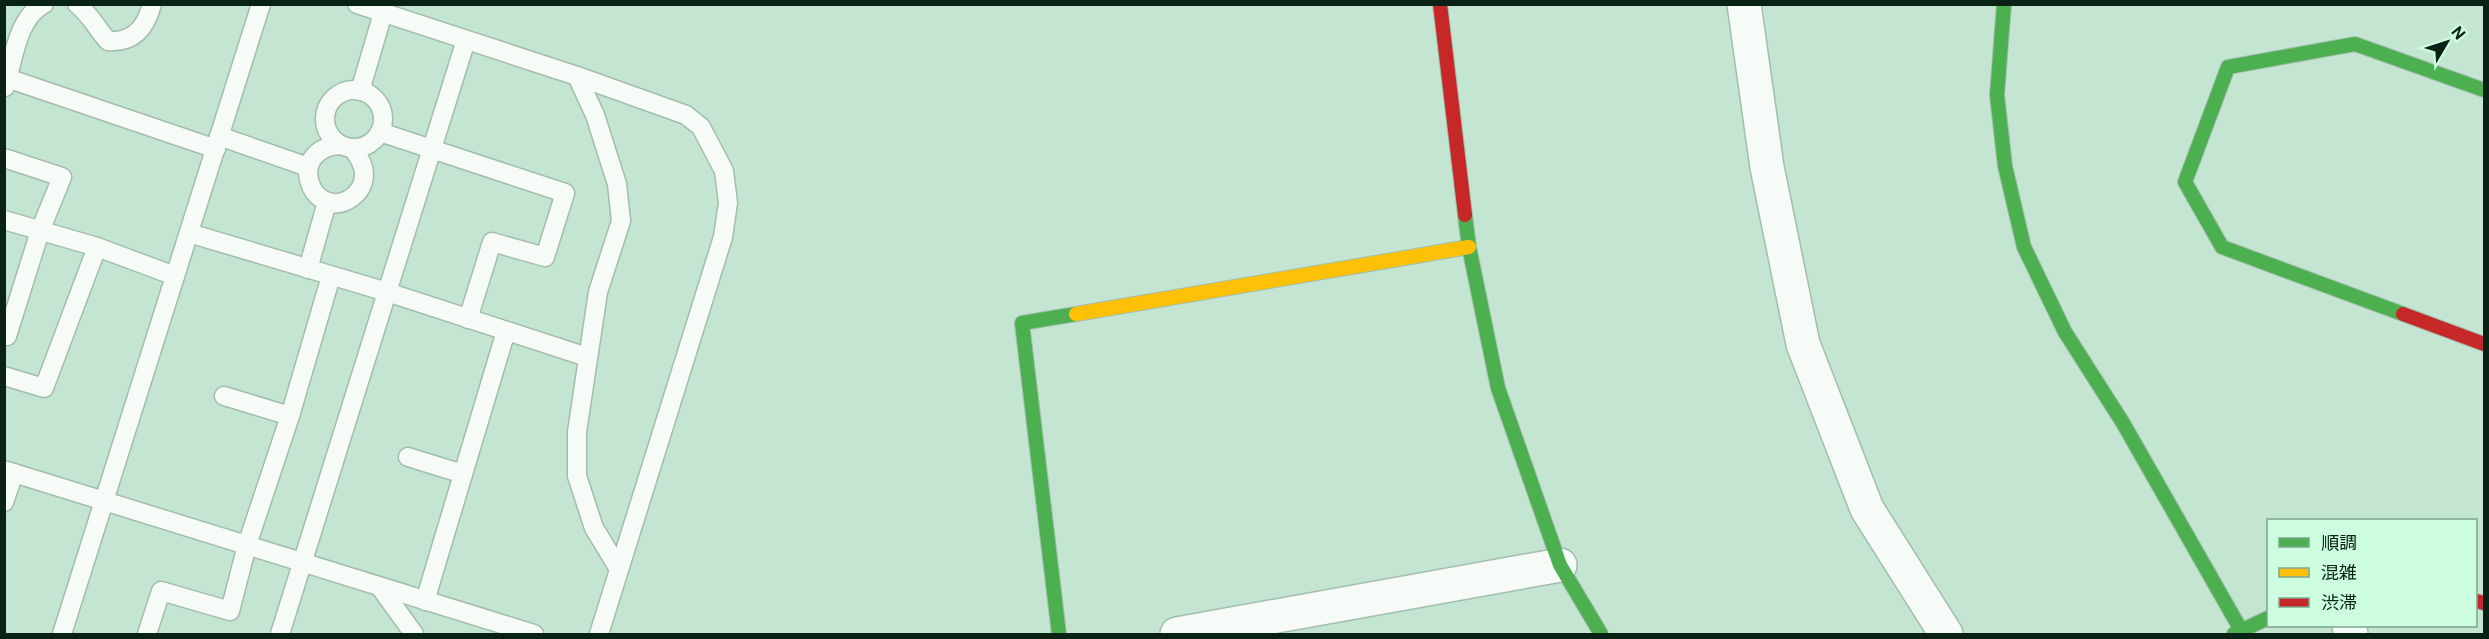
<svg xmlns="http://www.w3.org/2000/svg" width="2489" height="639" font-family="Roboto,'Noto Sans JP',sans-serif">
<rect width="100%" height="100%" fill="#c3e5d1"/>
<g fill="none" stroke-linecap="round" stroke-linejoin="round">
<g stroke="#a3bdad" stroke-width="21">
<g id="lane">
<path d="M77 4C90 14 97 29 108 41 134 43 146 27 152 4"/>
<polyline points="357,4 577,76 686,115 701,127 724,171 728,203 723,237 599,634"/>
<polyline points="577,76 595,115 617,184 621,221 598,292 577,432 577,476 594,528 619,569"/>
<polyline points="4,77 216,149"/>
<path d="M5 87C13 62 17 17 44 4"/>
<circle cx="354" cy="119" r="29"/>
<polyline points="360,91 383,13"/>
<polyline points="380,132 565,193 545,257 492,242 468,319"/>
<polyline points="219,136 308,167"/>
<path d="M341 145C285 148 310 219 348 200 353 197 358 193 361 187 368 173 362 161 353 149"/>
<polyline points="4,158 62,177 40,231 7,336 4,335"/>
<polyline points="4,220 97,247 175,276"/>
<polyline points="189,233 387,292 587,357"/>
<polyline points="308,269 327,202"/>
<polyline points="4,376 44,388 97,247"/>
<polyline points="224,396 290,416"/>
<polyline points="408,457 463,474"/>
<polyline points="4,470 534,634"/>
<polyline points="4,502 14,473"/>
<polyline points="380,587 414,634"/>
<polyline points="425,601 506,331"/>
<polyline points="62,634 261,4"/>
<polyline points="147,634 161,591 230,611 247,545 290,416 331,276"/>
<polyline points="280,634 466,40"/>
</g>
</g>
<g stroke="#a3bdad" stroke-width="36">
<g id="street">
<polyline points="1744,4 1767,167 1803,344 1867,509 1946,634"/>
<polyline points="2349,626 2351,634"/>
<polyline points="1177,634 1560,565"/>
</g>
</g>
<g stroke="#a3bdad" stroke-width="16">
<g id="fast">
<polyline points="2004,4 1997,95 2005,166 2024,247 2065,332 2123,423 2241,630"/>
<polyline points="1465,215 1469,247 1498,388 1560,565 1601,634"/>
<polyline points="2403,314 2222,247 2185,182 2228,67 2355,44 2484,90"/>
<polyline points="1059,634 1022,323 1076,314"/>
<polyline points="2234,634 2268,618"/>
</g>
</g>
<g stroke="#a3bdad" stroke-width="16">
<polyline id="slow" points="1076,314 1469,247"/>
</g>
<g stroke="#a3bdad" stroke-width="16">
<g id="jam">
<polyline points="1440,4 1465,215"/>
<polyline points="2403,314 2484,344"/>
<polyline points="2476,601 2484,603"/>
</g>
</g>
<use href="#lane" stroke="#f6fbf8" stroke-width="18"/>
<use href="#street" stroke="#f6fbf8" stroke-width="33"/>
<use href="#fast" stroke="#4caf50" stroke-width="14"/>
<use href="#slow" stroke="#ffc107" stroke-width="14"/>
<use href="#jam" stroke="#c62828" stroke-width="14"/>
</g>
<rect width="2489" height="639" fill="none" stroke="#092215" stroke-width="12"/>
<rect x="2267" y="519" width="210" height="108" fill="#ccfddf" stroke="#7ea58e" stroke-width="1.5"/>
<rect x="2279" y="538" width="30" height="9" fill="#4caf50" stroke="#7ea58e" stroke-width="1.5"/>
<text x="2321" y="549" font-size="18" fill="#092215">順調</text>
<rect x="2279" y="568" width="30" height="9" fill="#ffc107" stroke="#7ea58e" stroke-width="1.5"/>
<text x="2321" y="579" font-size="18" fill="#092215">混雑</text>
<rect x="2279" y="598" width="30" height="9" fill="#c62828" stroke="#7ea58e" stroke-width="1.5"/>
<text x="2321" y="609" font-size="18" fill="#092215">渋滞</text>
<g transform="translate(2447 42) rotate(51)" stroke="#ccfddf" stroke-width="4.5" paint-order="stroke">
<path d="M0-4.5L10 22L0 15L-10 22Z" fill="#092215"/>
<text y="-9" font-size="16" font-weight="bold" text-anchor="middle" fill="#092215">N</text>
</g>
</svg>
